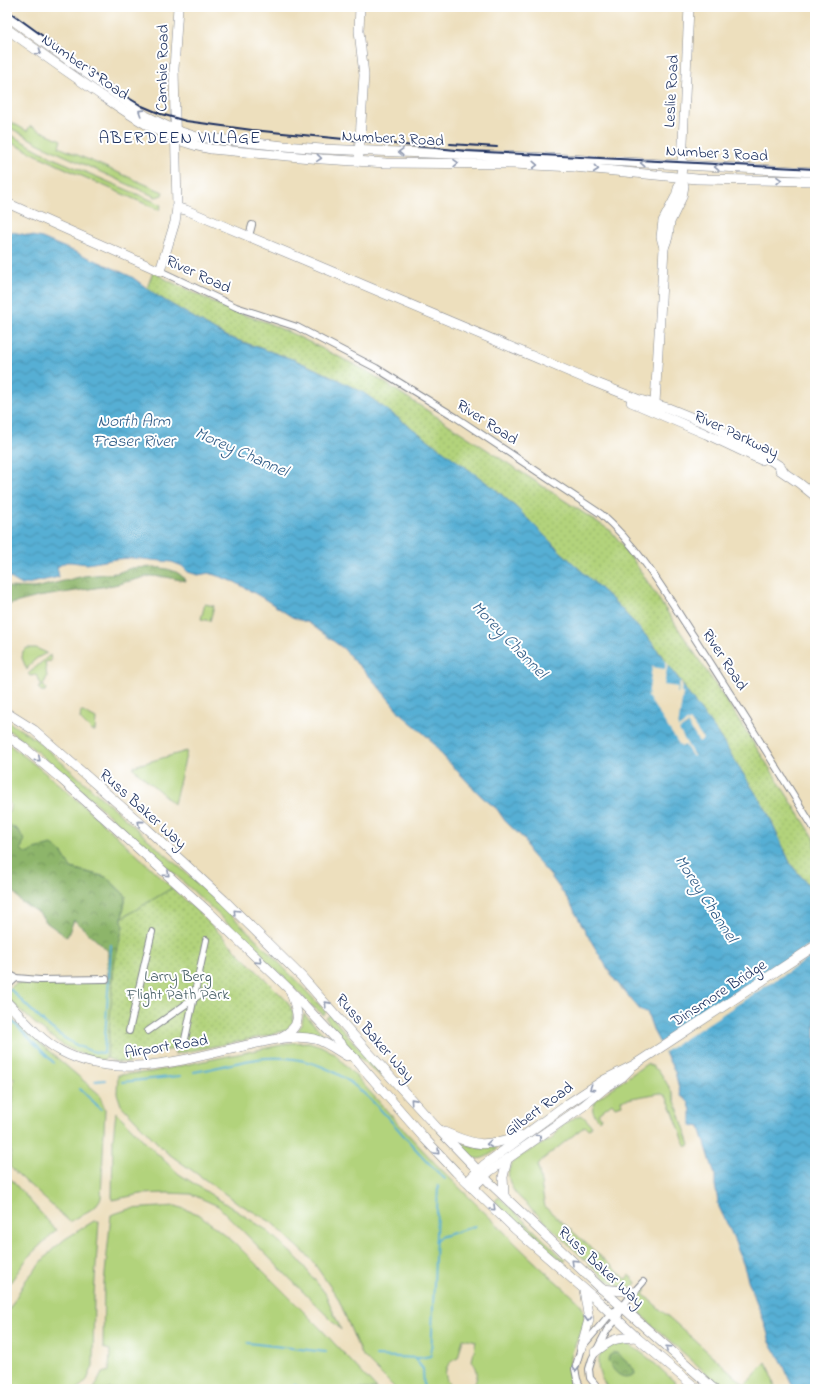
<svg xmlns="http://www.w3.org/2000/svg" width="822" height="1396" font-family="'Indie Flower',sans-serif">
<defs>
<pattern id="forest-crowns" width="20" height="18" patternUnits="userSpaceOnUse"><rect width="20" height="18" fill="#8db56b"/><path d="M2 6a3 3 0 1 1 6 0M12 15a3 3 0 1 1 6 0" fill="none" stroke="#72945b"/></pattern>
<pattern id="park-dots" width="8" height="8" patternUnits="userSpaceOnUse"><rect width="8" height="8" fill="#b2d37b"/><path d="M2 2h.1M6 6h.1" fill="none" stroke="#98b56d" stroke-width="1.8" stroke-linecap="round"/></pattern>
<pattern id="water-waves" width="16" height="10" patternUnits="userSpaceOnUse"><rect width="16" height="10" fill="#56afd4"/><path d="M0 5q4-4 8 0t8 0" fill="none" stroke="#468faf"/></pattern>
</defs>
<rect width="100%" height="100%" fill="#fff"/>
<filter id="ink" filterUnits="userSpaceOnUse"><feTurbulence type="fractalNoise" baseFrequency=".025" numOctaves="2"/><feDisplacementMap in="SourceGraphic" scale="8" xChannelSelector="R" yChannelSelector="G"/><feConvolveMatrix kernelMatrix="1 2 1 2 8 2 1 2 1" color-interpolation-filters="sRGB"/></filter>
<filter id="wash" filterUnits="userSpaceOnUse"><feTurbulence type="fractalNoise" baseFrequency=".012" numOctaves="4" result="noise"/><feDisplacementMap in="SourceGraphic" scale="16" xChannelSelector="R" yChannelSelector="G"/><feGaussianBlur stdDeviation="0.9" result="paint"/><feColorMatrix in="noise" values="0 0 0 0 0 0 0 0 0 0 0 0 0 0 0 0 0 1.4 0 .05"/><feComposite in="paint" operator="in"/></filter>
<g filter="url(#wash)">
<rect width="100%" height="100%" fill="#eddfbd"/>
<g fill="#b2d37b" stroke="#66816c">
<polygon points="7,120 27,131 30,126 61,140 59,147 163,192 162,195 156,197 41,145 7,126"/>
<polygon points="7,133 53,158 160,204 161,206 159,210 75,173 7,141"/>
<polygon points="205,604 214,606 210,621 201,619"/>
<path d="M27 648H36L47 653C38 657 31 661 27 670L22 658 23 651Z"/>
<polygon points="50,655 51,661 45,662 47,677 43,685 46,689 45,691 41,691 38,688 42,686 36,675 30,676 28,674"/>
<polygon points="81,711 96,719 95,731 92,731 80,719"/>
<path d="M7 721 35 739 50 752 204 889 263 946 326 1012 324 1015 312 1006C250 943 186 883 120 825 83 792 47 757 7 729Z"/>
<path d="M7 743C66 787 119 838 172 888L122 918 126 896 106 877 71 868 62 853 25 854 21 849 24 840C22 838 21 833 19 831 16 827 9 827 7 821 5 812 15 808 7 800Z"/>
<polygon points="187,751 174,804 133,768 134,766"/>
<path d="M23 981 56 983 113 981 107 1058C102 1061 98 1059 92 1057 60 1050 35 1023 11 1002L7 998V991L12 986Z"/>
<polygon points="304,1014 328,1039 329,1041 297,1033 302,1023"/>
<polygon points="7,1015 99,1094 105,1109 101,1198 95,1207 70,1222 10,1167 14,1078 7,1077"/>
<path d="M330 1015 383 1076 382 1077C360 1058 340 1043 326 1018Z"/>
<path d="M309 1042 321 1046 334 1053C368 1088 400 1127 434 1162 461 1190 489 1216 516 1244 530 1258 545 1272 560 1285 567 1292 577 1298 582 1307 595 1330 552 1357 578 1389H467C479 1383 480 1371 472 1361L476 1341 463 1338 458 1358C444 1363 442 1376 451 1387V1389H396L361 1354 338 1298 311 1259 271 1222 238 1203 166 1152 121 1105 117 1093 118 1075 151 1072 291 1043Z"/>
<path d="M648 1063 660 1072 672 1092 690 1145 686 1147 672 1109 666 1096 660 1093 621 1100 622 1105 615 1107 612 1103 598 1114 601 1118 599 1120C592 1112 590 1109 597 1099Z"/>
<polygon points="116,1112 150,1147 179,1174 265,1229 298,1259 325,1293 341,1330 218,1206 191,1194 167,1193 141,1194 112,1200 113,1139"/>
<path d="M581 1115 584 1117 591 1125V1128L588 1129 585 1126 542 1160 538 1166 545 1207 626 1279 629 1275 635 1281 636 1283C628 1295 610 1282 602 1276L516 1194C494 1161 525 1156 547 1141L548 1142C554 1138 555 1135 558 1130 563 1124 574 1117 581 1115Z"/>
<path d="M458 1142 479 1148 495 1147 497 1149C478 1165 472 1160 458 1142Z"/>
<polygon points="7,1175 56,1230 29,1256 7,1287"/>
<path d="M499 1197 565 1260 564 1262C540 1244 514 1224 495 1201Z"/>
<polygon points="176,1206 200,1215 235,1243 319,1327 377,1389 94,1389 102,1373 109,1371 110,1350 103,1348 104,1284 111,1215 129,1209"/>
<polygon points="94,1221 99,1221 94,1295 93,1366 87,1380 78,1389 7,1389 7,1313 26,1280 51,1251 65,1239"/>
<polygon points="643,1290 646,1290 643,1294 745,1385 766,1362 771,1372 775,1389 724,1389 641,1315 638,1299"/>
<path d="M622 1342C646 1351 663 1373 683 1389H609C598 1377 591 1356 609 1346 613 1344 618 1343 622 1342Z"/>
</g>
<g fill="url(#forest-crowns)" stroke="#547264">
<path d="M131 568C146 567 179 565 185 581L166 577 150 576 114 585 38 597 7 605V587L35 588 84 576 117 573Z"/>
<polygon points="7,822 10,826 19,831 24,840 21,849 25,853 30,853 34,849 52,845 62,853 71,868 106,877 126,896 122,918 123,927 114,965 113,981 107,981 108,951 74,920 67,937 47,923 39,913 21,902 7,882"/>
<path d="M613 1353H617L634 1369 635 1374C622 1382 614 1372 608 1361L609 1356Z"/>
</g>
<g fill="url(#park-dots)" stroke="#66816c">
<polygon points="153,272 169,281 232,311 266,322 293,334 367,371 611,531 628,552 654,592 735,714 815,839 815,892 791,865 767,811 687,692 681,682 649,639 616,603 561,552 519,510 494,488 331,376 295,360 225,336 159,297 147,288"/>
<polygon points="172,888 196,910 287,1001 293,1012 293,1022 286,1030 266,1036 175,1054 174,1049 129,1057 130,1063 117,1062 107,1058 114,965 123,927 122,918"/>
</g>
<polygon fill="url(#water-waves)" stroke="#386f99" points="7,231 42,238 104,264 132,277 159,297 225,336 295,360 331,376 364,393 494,488 519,510 561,552 616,603 649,639 681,682 687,692 716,731 767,811 791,865 815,892 815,1389 794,1389 781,1360 770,1342 765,1324 748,1280 744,1266 732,1234 719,1207 715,1185 715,1175 700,1127 691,1125 691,1110 688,1101 681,1096 675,1072 654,1032 647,1012 641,1011 614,979 588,936 569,901 550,875 529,852 525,840 505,821 497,809 481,796 443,756 429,738 401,714 372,679 354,661 344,649 309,623 292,617 263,598 235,582 209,573 198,575 188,572 182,566 172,562 132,558 116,559 87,564 71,562 66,562 57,567 59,577 22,585 7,576"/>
<g fill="#eddfbd">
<polygon points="666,661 668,663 664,685 678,687 677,693 678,693 680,681 682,683 681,693 683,693 678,728 690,720 703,739 699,742 688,724 679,730 694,756 693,757 685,745 681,747 648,697 652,667 665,669"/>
<polygon points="815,941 815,954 663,1053 658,1044"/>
</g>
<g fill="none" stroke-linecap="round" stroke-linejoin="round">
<g stroke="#56afd4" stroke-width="2">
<path d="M10 989C34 1013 68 1051 104 1053L111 945"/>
<polyline points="7,1016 54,1063"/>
<path d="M194 1072C218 1068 242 1060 266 1058 356 1052 388 1128 445 1179"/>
<polyline points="95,1081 105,1080"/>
<polyline points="122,1082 180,1076"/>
<polyline points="80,1089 101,1109"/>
<polyline points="435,1242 440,1237 475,1226"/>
<polyline points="248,1343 326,1352"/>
<polyline points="376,1356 419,1358 431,1356 438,1186"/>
<polyline points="414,1358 423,1369 424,1389"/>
<polyline points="294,1385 303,1389"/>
</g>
</g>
</g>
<g filter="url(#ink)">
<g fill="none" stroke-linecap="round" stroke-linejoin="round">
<g stroke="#84878e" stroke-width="8">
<g id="street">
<polyline points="249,236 252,225"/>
<path d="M160 271 236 307 297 327 376 368 457 418 601 514C640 548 666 594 694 637 735 701 775 765 815 830"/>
<polyline points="7,973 16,978 40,980 106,979"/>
<polyline points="7,986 16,978"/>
<polyline points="129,1031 152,932"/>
<polyline points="148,1031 202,993"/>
<polyline points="184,1044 206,940"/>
<polyline points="581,1389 577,1379 575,1369 581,1348 611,1313 623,1306"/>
<polyline points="599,1389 590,1378 589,1369 592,1359 607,1330 617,1319 623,1306 634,1292 643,1282"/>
</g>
</g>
<g stroke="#84878e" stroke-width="10">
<g id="secondary">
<polyline points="7,16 146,116 175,130 197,137 284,146 322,149 530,157 815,172"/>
<path d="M7 29C36 50 65 70 95 91 132 116 165 141 211 149L322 159 386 163 513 164 574 167 697 179 815 181"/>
<polyline points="359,155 364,75 359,31 360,7"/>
<polyline points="7,203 160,271 175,222 177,208 174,69 178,7"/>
<polyline points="177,208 186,210 589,380 637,399 668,408 710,425 766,457 781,467 784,472"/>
<polyline points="664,248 661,237 663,221 676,196 681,178"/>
<polyline points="631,402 706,434 761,460"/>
<polyline points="655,403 664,248 668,237 670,222 682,197 684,186 681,177 682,165 689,7"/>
<polyline points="780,470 799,483 815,496"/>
<polyline points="7,713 34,730 146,828 224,900 302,977 369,1053 439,1130 491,1184 602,1289 714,1389"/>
<polyline points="7,736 22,746 60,778 211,914 290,990 320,1022 356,1060 425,1139 456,1172 515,1229 599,1302 636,1337 697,1389"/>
<path d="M7 1002C23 1019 40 1040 61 1051 118 1082 190 1058 248 1045 270 1041 292 1034 315 1039 326 1042 337 1050 347 1056"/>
<path d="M281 1037C304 1026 298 1013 291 993"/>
<path d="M444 1132C479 1147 484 1147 520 1136"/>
<polyline points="467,1182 484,1165 563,1107 604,1080 634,1065 815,946"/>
<polyline points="472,1188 490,1171 582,1107 605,1088 622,1077 630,1069"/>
<polyline points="504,1195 503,1177 507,1160"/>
<polyline points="602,1289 634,1292"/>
<polyline points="581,1348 589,1320 584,1290"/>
<path d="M595 1352C613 1339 614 1338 636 1337"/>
</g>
</g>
<use href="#street" stroke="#fff" stroke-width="6"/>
<use href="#secondary" stroke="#fff" stroke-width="9"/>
<g stroke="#1b2f5e" stroke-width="2">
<polyline points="7,10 127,97 142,106 161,114 186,121 252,130 466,151 815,169"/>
<polyline points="450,144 497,147"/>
</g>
</g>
<defs><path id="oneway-chevron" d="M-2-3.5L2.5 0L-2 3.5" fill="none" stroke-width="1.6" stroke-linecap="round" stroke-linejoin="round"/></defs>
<g stroke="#8d97ae">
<use href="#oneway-chevron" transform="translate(39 52) rotate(35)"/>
<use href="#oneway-chevron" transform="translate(141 112) rotate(-147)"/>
<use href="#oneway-chevron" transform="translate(401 152) rotate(-177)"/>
<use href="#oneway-chevron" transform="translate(319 158) rotate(5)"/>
<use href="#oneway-chevron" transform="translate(456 163) rotate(-1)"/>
<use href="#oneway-chevron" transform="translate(643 163) rotate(-177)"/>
<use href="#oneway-chevron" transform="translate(535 165) rotate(3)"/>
<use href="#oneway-chevron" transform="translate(717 167) rotate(-177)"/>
<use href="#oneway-chevron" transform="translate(596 169) rotate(6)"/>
<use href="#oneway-chevron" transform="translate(779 180) rotate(-1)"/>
<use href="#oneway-chevron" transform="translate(38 759) rotate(40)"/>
<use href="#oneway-chevron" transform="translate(140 823) rotate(-139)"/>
<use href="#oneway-chevron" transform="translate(167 874) rotate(42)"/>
<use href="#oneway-chevron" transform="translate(236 912) rotate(-135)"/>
<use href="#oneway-chevron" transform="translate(259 961) rotate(44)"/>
<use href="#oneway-chevron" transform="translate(327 1004) rotate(-132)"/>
<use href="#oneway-chevron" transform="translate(592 1088) rotate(147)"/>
<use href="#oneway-chevron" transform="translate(413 1101) rotate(-132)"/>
<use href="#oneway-chevron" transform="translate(539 1137) rotate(-35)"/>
<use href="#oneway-chevron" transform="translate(489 1144) rotate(174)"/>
<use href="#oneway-chevron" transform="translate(437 1152) rotate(46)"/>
<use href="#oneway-chevron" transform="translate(493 1208) rotate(44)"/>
<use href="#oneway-chevron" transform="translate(574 1262) rotate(-136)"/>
<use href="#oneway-chevron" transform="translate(588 1319) rotate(93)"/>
<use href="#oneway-chevron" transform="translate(668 1348) rotate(-138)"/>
<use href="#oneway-chevron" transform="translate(576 1369) rotate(91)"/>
</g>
</g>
<g text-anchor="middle" stroke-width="4" stroke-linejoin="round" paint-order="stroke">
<g font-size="16" fill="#1b2f5e" stroke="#fff">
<text transform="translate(86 66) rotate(35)" y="6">Number 3 Road</text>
<text transform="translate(161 68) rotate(-89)" y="6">Cambie Road</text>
<text transform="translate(670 91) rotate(-87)" y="6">Leslie Road</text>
<text transform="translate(393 137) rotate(3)" y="6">Number 3 Road</text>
<text transform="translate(717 152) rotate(3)" y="6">Number 3 Road</text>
<text transform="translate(199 273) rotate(25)" y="6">River Road</text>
<text transform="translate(488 421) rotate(33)" y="6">River Road</text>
<text transform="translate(737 433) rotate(25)" y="6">River Parkway</text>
<text transform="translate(726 659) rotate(57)" y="6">River Road</text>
<text transform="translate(144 808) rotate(42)" y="6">Russ Baker Way</text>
<text transform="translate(718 992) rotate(-33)" y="6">Dinsmore Bridge</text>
<text transform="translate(376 1037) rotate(49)" y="6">Russ Baker Way</text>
<text transform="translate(166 1045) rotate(-9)" y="6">Airport Road</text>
<text transform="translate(538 1108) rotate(-36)" y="6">Gilbert Road</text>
<text transform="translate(602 1266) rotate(43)" y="6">Russ Baker Way</text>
</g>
<g font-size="16" fill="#486067" stroke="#fff">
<text x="178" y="981">Larry Berg<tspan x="178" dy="18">Flight Path Park</tspan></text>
</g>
<g font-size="17" letter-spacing="1" fill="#1b2f5e" stroke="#fff">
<text x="180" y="143">ABERDEEN VILLAGE</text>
</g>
<g font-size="17" font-style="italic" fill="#305c87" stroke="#fff">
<text x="134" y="426">North Arm<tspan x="134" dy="20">Fraser River</tspan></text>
<text transform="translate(242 451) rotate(24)" y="6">Morey Channel</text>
<text transform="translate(510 639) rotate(46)" y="6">Morey Channel</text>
<text transform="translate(707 898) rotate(57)" y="6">Morey Channel</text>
</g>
</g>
<rect width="822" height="1396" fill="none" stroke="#fff" stroke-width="24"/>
</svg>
